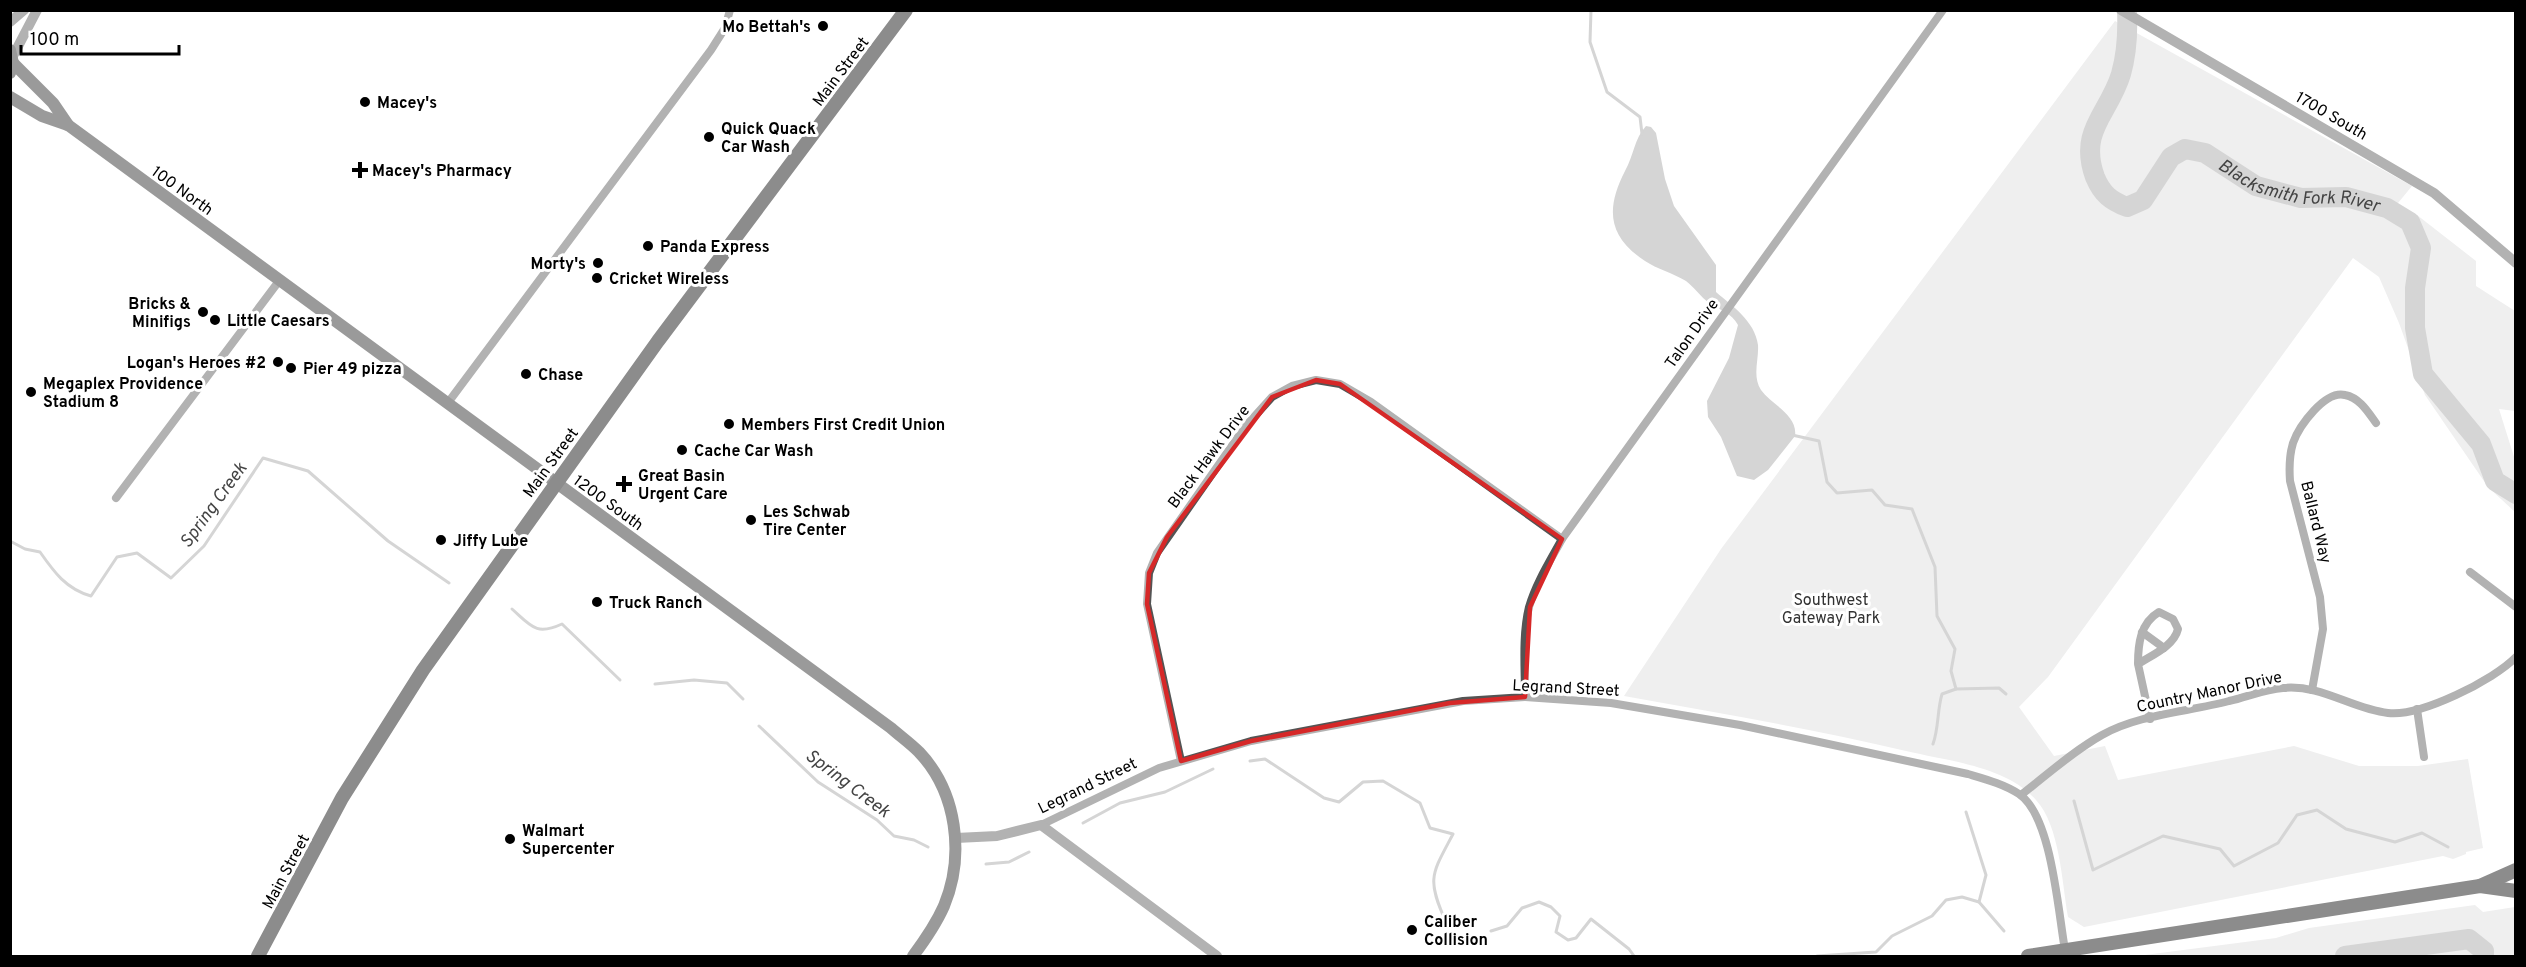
<svg xmlns="http://www.w3.org/2000/svg" width="2526" height="967" font-family="Overpass,sans-serif">
<rect width="100%" height="100%" fill="#fff"/>
<g fill="#dbdbdb">
<path d="M2115 21 2412 186 2389 214 2417 215 2476 261V286L2515 311V411L2499 409 2515 460V512L2488 487 2425 395 2399 323 2379 277 2353 258 2048 677 2019 707 2054 756 2105 746 2118 780 2294 746 2359 766H2418L2468 759 2483 848 2466 852V854L2453 859 2443 856 2084 927 2068 917C2062 883 2060 826 2036 800 2006 766 1948 761 1906 751 1813 729 1719 713 1624 696L1721 549Z"/>
<polygon points="2475,905 2483,912 2515,907 2515,956 2137,956 2276,938 2309,928"/>
</g>
<path fill="#a2a2a2" d="M1646 126 1651 127 1656 133 1665 179 1674 206 1716 265V292C1732 306 1755 321 1758 345 1759 360 1752 376 1761 390 1772 405 1798 415 1795 436L1768 470 1754 480 1737 476 1721 437 1708 417 1707 401 1729 358 1738 325C1732 313 1719 310 1709 303 1701 297 1694 287 1686 281 1673 273 1657 269 1645 261 1607 236 1606 208 1625 171 1634 155 1634 139 1646 126Z"/>
<g fill="none" stroke-linecap="round" stroke-linejoin="round">
<g stroke="#a2a2a2" stroke-width="3">
<polyline points="1591,10 1590,42 1607,92 1640,117 1642,134"/>
<path d="M1792 435 1819 441 1827 482 1837 493 1872 490 1885 505 1912 509 1935 567 1937 616 1955 649 1951 671 1956 689 1942 694C1937 711 1939 727 1933 744"/>
<path d="M10 541 25 549 40 552C54 572 66 589 91 596L117 557 137 553 171 578 204 546 263 458 308 471 388 541 449 583"/>
<path d="M512 609C531 626 536 636 562 624L620 680"/>
<polyline points="655,684 694,680 727,683 743,699"/>
<polyline points="1956,689 1999,688 2006,694"/>
<polyline points="759,726 818,782 877,820 894,836 914,840 928,847"/>
<path d="M1250 761 1265 759 1324 798 1339 802 1363 782 1383 781 1420 803 1430 828 1453 834C1432 874 1426 878 1446 922"/>
<polyline points="2074,801 2093,870 2163,836 2220,849 2234,866 2278,843 2297,815 2317,810 2346,829 2395,842 2422,833 2448,847"/>
<polyline points="1966,812 1986,875 1979,902"/>
<polyline points="1083,823 1120,803 1165,792 1213,769"/>
<polyline points="986,864 1009,862 1029,852"/>
<polyline points="1491,931 1507,926 1522,908 1539,902 1551,907 1560,916 1556,932 1568,940 1576,938 1591,919 1629,949 1634,956"/>
<polyline points="1817,956 1876,952 1892,936 1932,916 1946,900 1962,897 1979,902 2004,931"/>
</g>
<g stroke="#a2a2a2" stroke-width="20">
<path id="s1" d="M2127 10C2128 33 2127 53 2121 74 2109 114 2078 130 2095 177 2102 194 2111 201 2127 207L2143 200 2171 157 2185 149 2205 153 2256 186 2301 198 2346 197 2387 208 2410 222 2421 248 2415 288V328L2423 374 2481 444 2495 481 2516 494"/>
<polyline points="2345,956 2469,939 2484,951 2484,956"/>
</g>
<g stroke="#545454" stroke-width="8">
<polyline points="447,404 711,50 725,28 730,10"/>
<polyline points="116,498 279,281"/>
<polyline points="2470,572 2516,607"/>
<polyline points="2142,632 2164,648"/>
<path d="M2138 664C2138 645 2140 623 2159 612L2173 619 2178 629C2174 646 2152 655 2138 664L2150 719"/>
<path d="M2312 690 2323 629 2320 597 2290 481C2289 467 2289 456 2293 443 2299 426 2325 390 2345 395 2360 398 2368 412 2376 423"/>
<path d="M1525 697C1525 668 1522 636 1529 607 1536 583 1550 561 1562 539L1943 10"/>
<polyline points="2417,709 2424,757"/>
<polyline points="1181,761 1147,604 1149,573 1157,553 1245,427 1272,397 1292,386 1316,380 1340,384 1371,402 1562,539"/>
<path d="M2021 795C2047 775 2073 751 2102 735 2139 714 2188 712 2229 701 2247 697 2265 689 2283 688 2321 684 2352 709 2388 713 2420 717 2494 680 2516 657"/>
<path d="M1041 825 1159 768 1251 741 1463 701 1525 697 1611 703 1740 725 1968 774C1985 779 2004 784 2019 794 2052 816 2058 912 2065 950"/>
</g>
<g stroke="#545454" stroke-width="10">
<polyline points="2121,10 2434,193 2516,263"/>
<polyline points="10,22 24,10"/>
<polyline points="13,56 37,10"/>
<polyline points="956,838 997,836 1041,825 1217,956"/>
</g>
<g stroke="#212121" stroke-width="12">
<polyline points="10,50 13,63 10,73"/>
<polyline points="13,63 53,103 68,125"/>
<path d="M10 97 42 116 68 125 891 728C900 736 910 743 919 752 957 792 965 855 944 906 936 924 925 940 913 956"/>
</g>
<polyline stroke="#000" stroke-width="14" points="258,956 342,798 423,670 658,341 906,10"/>
<g stroke="#000" stroke-width="14">
<polyline points="2480,886 2516,891"/>
<polyline points="2028,956 2480,886 2516,870"/>
</g>
</g>
<path d="M0 0H2526V967H0ZM1316 380 1340 384 1562 539 1530 607 1525 697 1450 703 1251 741 1181 761 1147 604 1149 573 1167 537 1272 397Z" fill="#fff" fill-opacity=".55" fill-rule="evenodd"/>
<path fill="none" stroke="#d62828" stroke-width="4.5" stroke-linejoin="round" d="M1316 380 1340 384 1562 539 1530 607 1525 697 1450 703 1251 741 1181 761 1147 604 1149 573 1167 537 1272 397Z"/>
<g fill="#000" stroke="#fff" stroke-width="2">
<circle cx="823" cy="26" r="6"/>
<circle cx="365" cy="102" r="6"/>
<circle cx="709" cy="137" r="6"/>
<path d="M357 161h6v6h6v6h-6v6h-6v-6h-6v-6h6z"/>
<circle cx="648" cy="246" r="6"/>
<circle cx="598" cy="263" r="6"/>
<circle cx="597" cy="278" r="6"/>
<circle cx="203" cy="312" r="6"/>
<circle cx="215" cy="320" r="6"/>
<circle cx="278" cy="362" r="6"/>
<circle cx="291" cy="368" r="6"/>
<circle cx="526" cy="374" r="6"/>
<circle cx="31" cy="392" r="6"/>
<circle cx="729" cy="424" r="6"/>
<circle cx="682" cy="450" r="6"/>
<path d="M621 475h6v6h6v6h-6v6h-6v-6h-6v-6h6z"/>
<circle cx="751" cy="520" r="6"/>
<circle cx="441" cy="540" r="6"/>
<circle cx="597" cy="602" r="6"/>
<circle cx="510" cy="839" r="6"/>
<circle cx="1412" cy="930" r="6"/>
</g>
<g text-anchor="middle" stroke-width="6" stroke-linejoin="round" paint-order="stroke">
<g font-size="16" font-weight="bold" fill="#000" stroke="#fff" text-anchor="start">
<text x="811" y="32" text-anchor="end">Mo Bettah's</text>
<text x="377" y="108">Macey's</text>
<text x="721" y="134">Quick Quack<tspan x="721" dy="18">Car Wash</tspan></text>
<text x="372" y="176">Macey's Pharmacy</text>
<text x="660" y="252">Panda Express</text>
<text x="586" y="269" text-anchor="end">Morty's</text>
<text x="609" y="284">Cricket Wireless</text>
<text x="191" y="309" text-anchor="end">Bricks &amp;<tspan x="191" dy="18">Minifigs</tspan></text>
<text x="227" y="326">Little Caesars</text>
<text x="266" y="368" text-anchor="end">Logan's Heroes #2</text>
<text x="303" y="374">Pier 49 pizza</text>
<text x="538" y="380">Chase</text>
<text x="43" y="389">Megaplex Providence<tspan x="43" dy="18">Stadium 8</tspan></text>
<text x="741" y="430">Members First Credit Union</text>
<text x="694" y="456">Cache Car Wash</text>
<text x="638" y="481">Great Basin<tspan x="638" dy="18">Urgent Care</tspan></text>
<text x="763" y="517">Les Schwab<tspan x="763" dy="18">Tire Center</tspan></text>
<text x="453" y="546">Jiffy Lube</text>
<text x="609" y="608">Truck Ranch</text>
<text x="522" y="836">Walmart<tspan x="522" dy="18">Supercenter</tspan></text>
<text x="1424" y="927">Caliber<tspan x="1424" dy="18">Collision</tspan></text>
</g>
<g font-size="16" fill="#000" stroke="#fff">
<text transform="translate(840 71) rotate(-53)" y="6">Main Street</text>
<text transform="translate(2332 115) rotate(30)" y="6">1700 South</text>
<text transform="translate(183 190) rotate(36)" y="6">100 North</text>
<text transform="translate(1691 333) rotate(-55)" y="6">Talon Drive</text>
<text transform="translate(1208 456) rotate(-53)" y="6">Black Hawk Drive</text>
<text transform="translate(550 462) rotate(-54)" y="6">Main Street</text>
<text transform="translate(609 502) rotate(36)" y="6">1200 South</text>
<text transform="translate(2317 522) rotate(76)" y="6">Ballard Way</text>
<text transform="translate(1566 687) rotate(3)" y="6">Legrand Street</text>
<text transform="translate(2209 691) rotate(-12)" y="6">Country Manor Drive</text>
<text transform="translate(1087 785) rotate(-26)" y="6">Legrand Street</text>
<text transform="translate(285 871) rotate(-62)" y="6">Main Street</text>
</g>
<g font-size="16" fill="#323232" stroke="#fff">
<text x="1831" y="605">Southwest<tspan x="1831" dy="18">Gateway Park</tspan></text>
</g>
<g font-size="18" font-style="italic" fill="#434343" stroke="#fff">
<text dy="6" stroke="none"><textPath href="#s1" startOffset="428">Blacksmith Fork River</textPath></text>
<text transform="translate(213 505) rotate(-54)" y="6">Spring Creek</text>
<text transform="translate(848 783) rotate(37)" y="6">Spring Creek</text>
</g>
</g>
<rect width="2526" height="967" fill="none" stroke="#000000" stroke-width="24"/>
<path d="M21 45v9h158v-9" fill="none" stroke="#000000" stroke-width="3"/>
<text x="30" y="45" font-size="18" fill="#000000" stroke="#ffffff" stroke-width="4.5" paint-order="stroke">100 m</text>
</svg>
